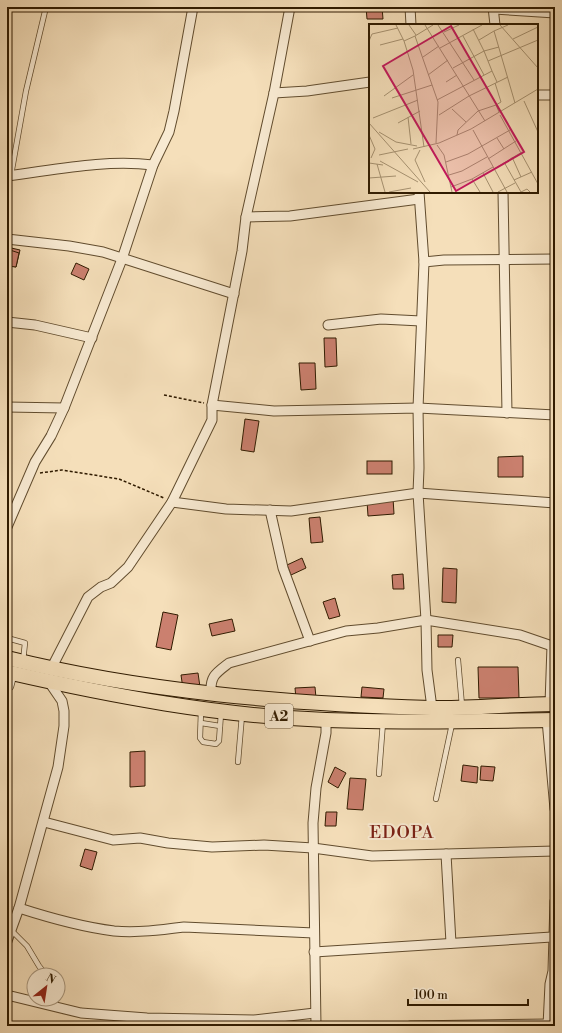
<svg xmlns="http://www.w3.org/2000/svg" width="562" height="1033" font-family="'Libre Bodoni',serif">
<rect width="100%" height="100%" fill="#f5dfba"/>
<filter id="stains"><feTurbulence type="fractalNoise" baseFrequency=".005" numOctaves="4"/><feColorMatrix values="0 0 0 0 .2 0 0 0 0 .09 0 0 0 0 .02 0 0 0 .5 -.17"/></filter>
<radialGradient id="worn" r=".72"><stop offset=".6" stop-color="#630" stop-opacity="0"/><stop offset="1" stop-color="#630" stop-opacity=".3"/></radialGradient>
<g fill="#cb806f" stroke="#301b00">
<polygon points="366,7 382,7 383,19 367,19"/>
<polygon points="7,247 20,250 16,267 7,265"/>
<polygon points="7,249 19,253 16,267 7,266"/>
<polygon points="76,263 89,269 84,280 71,274"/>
<polygon points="324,338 336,338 337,366 325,367"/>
<polygon points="299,363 315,363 316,389 301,390"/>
<polygon points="245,419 259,421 254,452 241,450"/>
<polygon points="523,456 523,477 498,477 498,457"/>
<rect x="367" y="461" width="25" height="13"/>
<polygon points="393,498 394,514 368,516 367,501"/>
<polygon points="320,517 323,542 311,543 309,518"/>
<polygon points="302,558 306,568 291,575 287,565"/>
<polygon points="443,568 457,569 456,603 442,602"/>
<polygon points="403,574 404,589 393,589 392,575"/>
<polygon points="335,598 340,616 329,619 323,602"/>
<polygon points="163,612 178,615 171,650 156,647"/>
<polygon points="232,619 235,631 212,636 209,624"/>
<polygon points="438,635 453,635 452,647 438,647"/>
<polygon points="478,667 518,667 519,698 479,698"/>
<polygon points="198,673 200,687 183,689 181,675"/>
<polygon points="315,687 316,698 296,699 295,688"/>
<polygon points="362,687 384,689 383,698 361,697"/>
<polygon points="145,751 145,786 130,787 130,752"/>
<polygon points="463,765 478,767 477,783 461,781"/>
<polygon points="481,766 495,767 493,781 480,780"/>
<polygon points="335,767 346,773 338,788 328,782"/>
<polygon points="350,778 366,779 363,810 347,809"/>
<polygon points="326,812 337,812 336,826 325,826"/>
<polygon points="85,849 97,852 92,870 80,866"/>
</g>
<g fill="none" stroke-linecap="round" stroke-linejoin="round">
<g stroke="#614c2e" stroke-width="6">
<g id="service">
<polyline points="11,175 26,91 46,7"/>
<polyline points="7,638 25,643 23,661"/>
<polyline points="458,660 462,706"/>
<polyline points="7,692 11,687 14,676"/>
<polyline points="201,711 200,738 203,742 216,744 219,741 221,713"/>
<polyline points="201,723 220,726"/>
<polyline points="238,762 242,715"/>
<polyline points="379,774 383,722"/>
<polyline points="436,799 452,724"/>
<polyline points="11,930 27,946 39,966 46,975"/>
</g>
</g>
<g stroke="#614c2e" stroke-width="11">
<g id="minor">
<polyline points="410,7 411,25"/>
<polyline points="493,7 495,25"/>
<polyline points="494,9 555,13"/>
<polyline points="274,93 307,91 370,82"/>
<polyline points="537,95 555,95"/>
<path d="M7 176C55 170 105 159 153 165"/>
<polyline points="419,192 424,262 418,408 419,468 418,493 426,620 427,670 432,708"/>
<polyline points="503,192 507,413"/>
<polyline points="246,217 290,216 419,199"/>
<polyline points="7,239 69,246 103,252 234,294"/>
<polyline points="424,262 444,260 555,259"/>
<polyline points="7,322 35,325 92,338"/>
<polyline points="328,325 381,319 421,321"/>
<polyline points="212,405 274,411 418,408 555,415"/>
<polyline points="7,407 64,408"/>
<polyline points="172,502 226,509 291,511 418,493 555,503"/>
<polyline points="270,510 283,568 310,641"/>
<polyline points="7,527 35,462 51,436 64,408 122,259 153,165 169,132 174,111 193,7"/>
<polyline points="51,669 88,597 101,587 111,583 128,567 172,502 212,420 212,405 242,251 246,217 274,93 290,7"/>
<path d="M211 693C210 676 216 673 229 663L346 631 378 628 426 620 520 635 552 646"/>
<polyline points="550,704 552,646 555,643"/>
<polyline points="547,720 555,809"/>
<polyline points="44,822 113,840 140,838 168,843 212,847 264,845 313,848 372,856 555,851"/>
<polyline points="446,854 451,943"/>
<path d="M19 908C50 918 82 927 114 931 137 933 161 930 184 927L314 933"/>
<polyline points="7,941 19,908 58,767 64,726 64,711 62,701 49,682"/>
<polyline points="314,952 552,937"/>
<polyline points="7,995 81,1013 147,1018 254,1020 315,1013"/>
<polyline points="316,1026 313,823 316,788 326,733 326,720"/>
<polyline points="410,1026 548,1024"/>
<polyline points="548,1026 550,984 553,971 555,901"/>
</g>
</g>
<g stroke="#301b00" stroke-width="16">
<g id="trunk">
<path d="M7 658C144 692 290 704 431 708 472 709 514 704 555 704"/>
<path d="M7 672C112 696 218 716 326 720 402 723 479 721 555 720"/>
</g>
</g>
<g stroke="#301b00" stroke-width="1.5" stroke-dasharray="3 2" stroke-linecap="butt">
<polyline points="164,395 204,403"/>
<polyline points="40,473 62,470 119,479 164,498"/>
</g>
<use href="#service" stroke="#f8ead2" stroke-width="4.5"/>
<use href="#minor" stroke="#f8ead2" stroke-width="9"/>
<use href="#trunk" stroke="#f5dfba" stroke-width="14"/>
</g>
<g text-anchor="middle" stroke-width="4" stroke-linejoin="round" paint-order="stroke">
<rect fill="#f8ead2" stroke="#6c593f" stroke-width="1" x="265" y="704" width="28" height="24" rx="3"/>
<g font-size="14" font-weight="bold" fill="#301b00">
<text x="279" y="721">A2</text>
</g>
<g font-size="17" letter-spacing="1" fill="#7a1f14" stroke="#f8ead2">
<text x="402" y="838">EDOPA</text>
</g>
</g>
<g transform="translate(369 24)">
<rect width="169" height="169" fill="#f5dfba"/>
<path fill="none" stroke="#a69170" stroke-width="1" d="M27 1 35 17 46 12M40 1 47 11M56 1 116 97M64 1 46 12 69 78 67 119M69 1 105 56M131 1 169 44M125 7 139 1M75 8 90 1M94 12 115 51M144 15 169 3M110 16 125 7 146 79M0 17 3 10 29 4M35 17 44 46 55 123M11 21 34 15M71 24 113 1M54 33 70 22M119 37 169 16M84 44 115 27 104 5M123 47 128 58M59 51 79 36M77 58 88 51M126 59 132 78 127 81 130 88M15 72 44 51M23 74 63 61M68 76 123 47 115 27 130 23M155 77 169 108M83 85 97 98M70 91 100 72 139 53M131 91 169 160M39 93 42 120M4 94 49 76M0 99 61 168M29 99 51 87M104 106 138 168M10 108 27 118 48 122M0 111 6 125 2 134M88 111 89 106 109 87 127 81M128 114 135 125M68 121 75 131 83 168M44 125 70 119 102 105 169 65M51 126 46 136 56 158M10 131 39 125M143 133 152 153M119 135 147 117M11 137 49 158M77 138 99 130 141 106M135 138 152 168 158 165 161 168M0 139 14 141M8 140 16 168M125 145 153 128M114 149 124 168M80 151 93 147 118 133M0 154 27 152M103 155 111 168M145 156 163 148M82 163 103 155 124 143M20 168 42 164M129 168 146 159"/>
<path fill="#c2185b" fill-opacity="0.15" stroke="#c2185b" stroke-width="2" d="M82 2 155 128 87 167 14 42Z"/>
<rect width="169" height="169" fill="none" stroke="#301b00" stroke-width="2"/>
</g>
<rect width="562" height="1033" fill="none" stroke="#f5dfba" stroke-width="24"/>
<rect x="8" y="8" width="546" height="1017" fill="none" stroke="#301b00" stroke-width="2"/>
<rect x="12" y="12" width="538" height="1009" fill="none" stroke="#301b00"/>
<g transform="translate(46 987) rotate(30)"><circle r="19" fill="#f8ead2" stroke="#a8977e"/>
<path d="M0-3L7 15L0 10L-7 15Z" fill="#8f2418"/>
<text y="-6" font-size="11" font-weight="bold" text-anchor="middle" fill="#301b00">N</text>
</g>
<path d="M408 999v6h120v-6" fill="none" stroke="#301b00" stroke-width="2"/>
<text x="414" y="999" font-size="12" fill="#301b00" stroke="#f8ead2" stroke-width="3" paint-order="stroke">100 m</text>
<rect width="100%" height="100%" filter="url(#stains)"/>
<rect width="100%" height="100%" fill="url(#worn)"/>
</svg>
